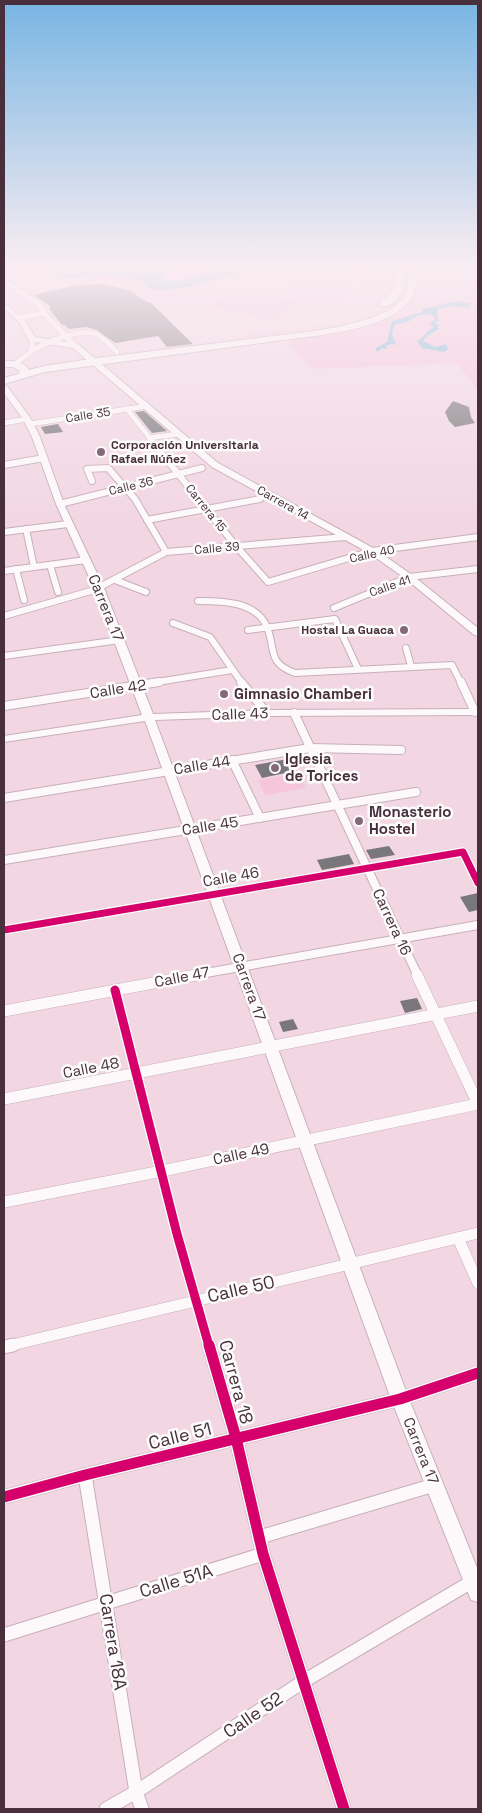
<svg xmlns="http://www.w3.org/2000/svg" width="482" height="1813" font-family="'Space Grotesk',sans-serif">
<rect width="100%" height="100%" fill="#f2d7e3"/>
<g fill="#f6c4db">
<path d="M179 267H212L196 271 198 273C189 281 174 283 163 279L164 274Z"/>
<path d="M435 270 478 272V387H475L457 363 317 369 309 367 290 346 289 342C299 334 313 334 326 332 362 325 398 318 422 288L418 272Z"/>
<path d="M250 271 329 273 331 277C302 278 272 274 243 276 219 278 198 286 174 289L177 295 181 296C156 299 151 290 128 283 111 278 94 279 77 279L91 275 131 277 156 291 187 287Z"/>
<polygon points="382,271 397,273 398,278 389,278 387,284 361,282 363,276 355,277 352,273"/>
<path d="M325 278C336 280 351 281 351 295 333 308 316 308 297 298 292 296 287 294 284 289L292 285Z"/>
<polygon points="236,288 299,301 272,320 209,306"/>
<path d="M390 304H393C349 328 294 330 244 338L243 336C289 329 350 328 390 304Z"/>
<polygon points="299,773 306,788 265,795 258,780"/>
</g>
<g fill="#70b7db">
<path d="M64 267H179L164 274 163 279C175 283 189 280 198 274L195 271 212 267H345L347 270 359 271 372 267 431 269 434 267H478V272L459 270 394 273 382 271 370 273 250 271 187 287 156 291 140 281 122 276 91 275 69 279 59 277 60 276 54 275 50 272 53 271 52 268Z"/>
<path d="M458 301 472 304 469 306 471 308 450 306 438 309 437 315 439 321 435 322 439 325 437 327 439 329 427 336 423 341 435 347 446 344 448 349 444 352 422 348 417 341C424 339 426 330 434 327L429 323 435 320V317C425 313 420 314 411 320 407 323 399 323 394 325L392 334 396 345 391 344 386 346 387 349 381 348 380 351H376V348L387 342 392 321 422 312 423 309Z"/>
</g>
<g fill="#79777a">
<polygon points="102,284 129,290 147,302 150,302 193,344 167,347 158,336 115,343 97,330 86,327 69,329 65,325 62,325 50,310 50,306 34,295 78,285"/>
<polygon points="453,401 469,407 471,417 475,423 455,427 449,421 445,412"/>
<polygon points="144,411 167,431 152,433 135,412"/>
<polygon points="58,424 63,432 45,434 41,427"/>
<polygon points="288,759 295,771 262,778 255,765"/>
<polygon points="389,846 395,855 371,859 366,850"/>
<polygon points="349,854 354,864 322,870 317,860"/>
<polygon points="478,893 478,910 469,912 460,897"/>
<polygon points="417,998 422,1009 405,1013 400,1001"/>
<polygon points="293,1019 298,1029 283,1032 279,1022"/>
</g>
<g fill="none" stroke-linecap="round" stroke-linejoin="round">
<g stroke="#c7afba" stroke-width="6">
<g id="street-far4">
<polyline points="4,281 39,304 44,313 75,346"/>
<polyline points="19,318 44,313"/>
<path d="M32 351C46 342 80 328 96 334 104 338 111 346 117 352"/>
<polyline points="15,364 32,351 32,339"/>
<polyline points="127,409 160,451"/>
<polyline points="4,423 27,419"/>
<polyline points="30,424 147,406"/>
<polyline points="149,438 178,434"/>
</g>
</g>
<g stroke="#c7afba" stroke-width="8">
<g id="street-far3">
<polyline points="159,450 236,546 268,582 372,551 478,537"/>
<polyline points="4,465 44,458"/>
<polyline points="92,481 87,469 108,468 135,499 166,552"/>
<polyline points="60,504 202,468"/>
<polyline points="147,520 260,499"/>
<polyline points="26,529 34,567"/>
<polyline points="4,532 68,524"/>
<polyline points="50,565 58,592"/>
<polyline points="16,569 24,600"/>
<polyline points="4,571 86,560"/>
<polyline points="115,580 146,592"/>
<path d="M198 601C222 601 256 601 267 627 276 650 267 663 295 673L452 665 461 683"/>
<polyline points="334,608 409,577 478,569"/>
<polyline points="4,616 94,590 166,552 345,537"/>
<polyline points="173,623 210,637 242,683"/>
<polyline points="248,630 335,619 358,669"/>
<polyline points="406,648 411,666"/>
<polyline points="4,656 120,640"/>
<polyline points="151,683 232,670"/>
</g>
</g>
<g stroke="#c7afba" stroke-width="10">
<g id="street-far2">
<polyline points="241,682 267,713"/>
<polyline points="461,682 475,712"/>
<polyline points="4,706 159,682"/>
<polyline points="294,713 418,976"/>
<polyline points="232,760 260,818"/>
<polyline points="4,798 310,748 401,750"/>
<polyline points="4,860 416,792"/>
<polyline points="4,930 463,852 478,883"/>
<polyline points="189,976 478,925"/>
</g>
</g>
<g stroke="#c7afba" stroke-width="12">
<g id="street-far1">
<polyline points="417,975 478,1104"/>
<polyline points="115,990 177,1234 209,1346"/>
<polyline points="4,1011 196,975"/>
<polyline points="4,1099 478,1006"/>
<polyline points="4,1202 162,1171 478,1104"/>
<polyline points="458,1238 478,1283"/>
<polyline points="8,1346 478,1233"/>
</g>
</g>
<g stroke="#c7afba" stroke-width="15">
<g id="street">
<polyline points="209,1345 236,1438 263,1554 344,1809"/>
<polyline points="4,1347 13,1345"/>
<polyline points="85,1475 136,1792 142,1809"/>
<polyline points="4,1497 85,1475 400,1399 478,1373"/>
<polyline points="260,1537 434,1485"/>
<polyline points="4,1635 263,1554"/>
<polyline points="106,1809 136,1792 304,1681 478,1578"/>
</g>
</g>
<g stroke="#c7afba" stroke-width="2">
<g id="secondary">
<polygon points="4,303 25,321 35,337 78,344 218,463 375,549 412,575 478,628 478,636 474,635 406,579 369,553 212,467 73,348 29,341 20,323 4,308"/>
<polygon points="4,386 7,386 31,419 40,437 64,504 104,588 153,714 267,710 478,709 478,715 267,716 155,720 409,1399 478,1570 478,1602 471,1600 391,1399 145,721 4,742 4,736 142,715 94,588 56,504 32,437 23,419 4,393"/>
</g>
</g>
<g stroke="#c7afba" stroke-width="2">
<g id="highway">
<path d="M395 267H403C407 282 400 309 380 306V302C394 293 398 284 395 267Z"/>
<path d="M405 267H413C432 319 350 331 314 336L45 372 4 384V378L18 374 20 371 13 367H4V361C14 361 23 361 29 370L44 366 97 358 314 331C338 327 394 318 406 294 410 285 407 276 405 267Z"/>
</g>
</g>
<use href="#street-far4" stroke="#fdf9fb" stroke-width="5"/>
<use href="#street-far3" stroke="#fdf9fb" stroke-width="6"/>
<use href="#street-far2" stroke="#fdf9fb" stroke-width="8"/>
<use href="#street-far1" stroke="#fdf9fb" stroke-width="11"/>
<use href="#street" stroke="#fdf9fb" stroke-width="13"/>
<use href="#secondary" fill="#fdf9fb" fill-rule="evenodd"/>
<use href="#highway" fill="#fdf9fb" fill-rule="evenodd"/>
<g stroke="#fcfcfc" stroke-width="10">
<polyline id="cycleway-far2" points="4,930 463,852 478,883"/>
</g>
<g stroke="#fcfcfc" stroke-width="12">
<polyline id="cycleway-far1" points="115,990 177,1234 209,1346"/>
</g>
<g stroke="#fcfcfc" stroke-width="14">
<g id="cycleway">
<polyline points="209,1345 236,1438 263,1554 344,1809"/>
<polyline points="4,1497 85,1475 400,1399 478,1373"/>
</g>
</g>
<use href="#cycleway-far2" stroke="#d6006c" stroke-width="7"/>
<use href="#cycleway-far1" stroke="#d6006c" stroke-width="9"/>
<use href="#cycleway" stroke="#d6006c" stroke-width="11"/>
</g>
<linearGradient id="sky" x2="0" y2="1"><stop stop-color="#78b5e3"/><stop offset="0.51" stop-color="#f9edf2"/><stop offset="1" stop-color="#f9edf2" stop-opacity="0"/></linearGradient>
<rect width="482" height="520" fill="url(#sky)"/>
<g fill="#846a76" stroke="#fcfcfc" stroke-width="2">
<circle cx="101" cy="452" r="5"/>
<circle cx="404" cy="630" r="5"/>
<circle cx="224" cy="694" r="5"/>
<circle cx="275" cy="768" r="5"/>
<circle cx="359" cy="821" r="5"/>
</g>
<g text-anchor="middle" stroke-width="5" stroke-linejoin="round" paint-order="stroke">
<g font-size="12" fill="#482f3b" stroke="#fcfcfc">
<text transform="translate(88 415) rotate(-9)" y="4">Calle 35</text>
<text transform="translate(131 486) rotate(-14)" y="4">Calle 36</text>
<text transform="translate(283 503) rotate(29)" y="4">Carrera 14</text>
<text transform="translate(206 508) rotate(51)" y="4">Carrera 15</text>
<text transform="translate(217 548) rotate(-5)" y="4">Calle 39</text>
<text transform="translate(372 554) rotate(-12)" y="4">Calle 40</text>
<text transform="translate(390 586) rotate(-19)" y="4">Calle 41</text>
</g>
<g font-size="12" font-weight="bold" fill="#482f3b" stroke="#fcfcfc" text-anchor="start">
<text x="111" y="449">Corporación Universitaria<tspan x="111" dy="14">Rafael Núñez</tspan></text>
<text x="394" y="634" text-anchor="end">Hostal La Guaca</text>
</g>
<g font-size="15" fill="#482f3b" stroke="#fcfcfc">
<text transform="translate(106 608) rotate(68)" y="5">Carrera 17</text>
<text transform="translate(118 689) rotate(-9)" y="5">Calle 42</text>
<text transform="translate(240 714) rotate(-2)" y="5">Calle 43</text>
<text transform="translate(202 765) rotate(-9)" y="5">Calle 44</text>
<text transform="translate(210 826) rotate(-9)" y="5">Calle 45</text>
<text transform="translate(231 877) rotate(-10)" y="5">Calle 46</text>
<text transform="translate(392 922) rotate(65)" y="5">Carrera 16</text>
<text transform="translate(182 977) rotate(-11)" y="5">Calle 47</text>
<text transform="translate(249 987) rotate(70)" y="5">Carrera 17</text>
<text transform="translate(91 1068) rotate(-11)" y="5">Calle 48</text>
<text transform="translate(241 1154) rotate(-12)" y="5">Calle 49</text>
<text transform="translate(421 1451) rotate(68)" y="5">Carrera 17</text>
</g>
<g font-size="15" font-weight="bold" fill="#482f3b" stroke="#fcfcfc" text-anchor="start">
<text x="234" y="699">Gimnasio Chamberi</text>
<text x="285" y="764">Iglesia<tspan x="285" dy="17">de Torices</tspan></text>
<text x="369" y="817">Monasterio<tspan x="369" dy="17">Hostel</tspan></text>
</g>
<g font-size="18" fill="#482f3b" stroke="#fcfcfc">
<text transform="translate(241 1289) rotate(-13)" y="6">Calle 50</text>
<text transform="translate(236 1382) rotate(75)" y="6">Carrera 18</text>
<text transform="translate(180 1436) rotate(-14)" y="6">Calle 51</text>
<text transform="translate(176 1581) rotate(-17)" y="6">Calle 51A</text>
<text transform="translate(113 1642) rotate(81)" y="6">Carrera 18A</text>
<text transform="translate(253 1715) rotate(-34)" y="6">Calle 52</text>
</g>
</g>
<rect width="482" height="1813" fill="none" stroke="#482f3b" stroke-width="10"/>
</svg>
